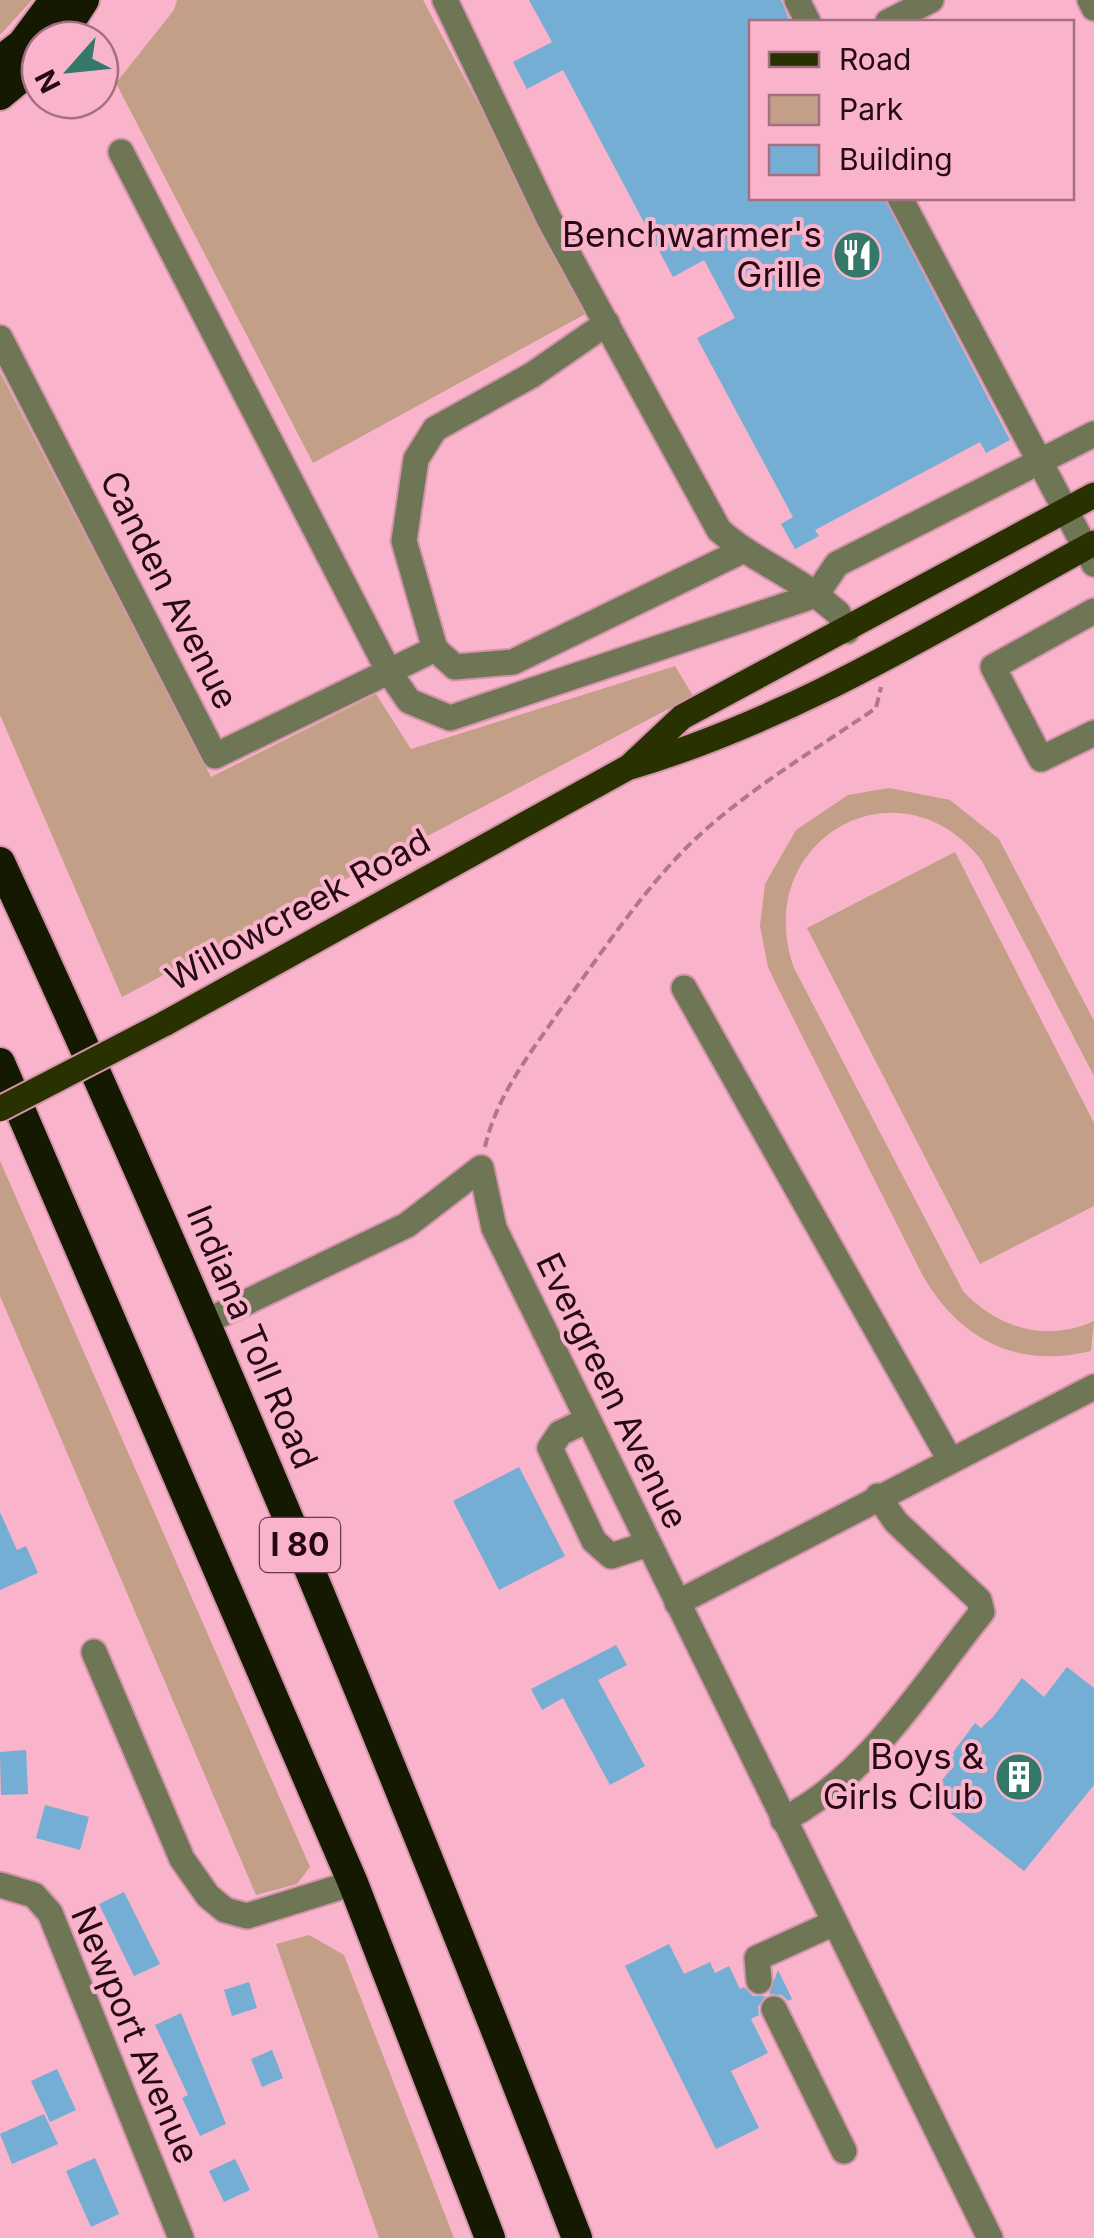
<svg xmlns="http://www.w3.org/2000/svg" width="1094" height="2238" font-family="Inter,sans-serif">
<rect width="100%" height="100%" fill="#f9b3ca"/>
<g fill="#c29f86">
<polygon points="0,0 32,0 0,35"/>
<polygon points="177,0 423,0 589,312 313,463 116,83 174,10"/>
<polygon points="0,372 211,777 376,694 411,749 675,666 693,696 122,997 0,715"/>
<path d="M889 788 950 800 999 839 1094 1021V1076L982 861C899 754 749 841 794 968L963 1291C997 1328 1047 1343 1094 1321L1091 1351C1018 1369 960 1340 923 1276L777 986 768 967 760 926 765 884 796 830 848 795Z"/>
<polygon points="955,852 1094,1123 1094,1206 980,1264 807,928"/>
<polygon points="0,1161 310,1867 297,1884 256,1895 0,1296"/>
<polygon points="309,1935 344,1955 454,2238 379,2238 276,1944"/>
</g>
<g fill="#74aed5">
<polygon points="529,0 781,0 790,22 752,22 752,198 884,198 1010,440 986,453 980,442 815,530 819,536 795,549 781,524 793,517 697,338 735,318 704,260 673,277 563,70 527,89 513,62 552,42"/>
<polygon points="519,1467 565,1556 499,1590 453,1501"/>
<polygon points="0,1512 17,1550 26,1546 38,1573 0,1590"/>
<polygon points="616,1645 627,1665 598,1680 645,1766 610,1785 563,1698 542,1710 531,1689"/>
<polygon points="1067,1667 1094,1688 1094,1785 1024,1871 929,1796 951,1769 945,1763 975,1723 981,1728 993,1717 1022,1678 1044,1697"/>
<polygon points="26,1750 28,1794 1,1795 0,1752"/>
<polygon points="45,1805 89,1817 80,1850 36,1838"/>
<polygon points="124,1892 160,1964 134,1976 99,1904"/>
<polygon points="669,1944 684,1974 710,1962 715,1973 729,1966 740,1989 744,1987 753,1996 765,1996 758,2007 759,2015 751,2019 768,2053 731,2071 759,2128 716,2149 625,1966"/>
<polygon points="778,1970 792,1999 788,2001 782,1995 769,1994"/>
<polygon points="249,1982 257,2008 232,2016 224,1990"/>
<polygon points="181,2013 226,2124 200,2136 182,2098 188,2095 155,2025"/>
<polygon points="272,2050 283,2078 262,2087 251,2059"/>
<polygon points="57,2069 76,2110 50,2122 31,2081"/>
<polygon points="44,2114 58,2144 12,2164 0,2134"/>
<polygon points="95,2158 119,2214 91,2227 66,2171"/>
<polygon points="235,2159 250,2190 224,2202 209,2171"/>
</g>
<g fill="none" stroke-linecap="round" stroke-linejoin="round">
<g stroke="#d394a9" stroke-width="29">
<g id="minor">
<path d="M445 0 549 219 719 530C749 557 784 571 816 595L837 564 1094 434"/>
<polyline points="797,0 808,22"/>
<polyline points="1090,0 1094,8"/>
<polyline points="888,22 931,0"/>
<polyline points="121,152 389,672 409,701 450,718 816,595 838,613 847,631"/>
<polyline points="900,198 1094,564"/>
<polyline points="0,338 215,756 435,649 455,667 513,662 742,551"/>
<polyline points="1094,611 993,667 1041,759 1094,733"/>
<polyline points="435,649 404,541 416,459 435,429 532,375 607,323"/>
<polyline points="684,988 949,1458"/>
<polyline points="205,1322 407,1225 481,1168 494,1228 990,2238"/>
<polyline points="588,1420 560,1433 550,1448 594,1541 611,1556 648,1544"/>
<polyline points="677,1603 1094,1387"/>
<polyline points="94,1652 182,1859 208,1896 225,1910 247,1916 353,1883"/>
<path d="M783 1820C869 1776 922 1686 982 1612L979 1600 896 1522 878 1496"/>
<polyline points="0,1885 34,1895 50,1913 181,2238"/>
<polyline points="759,1981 757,1958 834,1923"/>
<polyline points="774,2009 844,2151"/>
</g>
</g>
<g stroke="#d394a9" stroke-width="29">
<g id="major">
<polyline points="631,765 682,717 1094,495"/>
<path d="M164 1024 627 768C794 719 942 626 1094 543"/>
</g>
</g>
<g stroke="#d394a9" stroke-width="34">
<g id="highway">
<polyline points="58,40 84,0"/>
<polyline points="0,61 22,44 55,0"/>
<polyline points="0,95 40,62"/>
<path d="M0 862C209 1314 398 1774 577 2238"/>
<polyline points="0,1063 353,1883 490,2238"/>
</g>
</g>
<path stroke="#af778a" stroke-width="4" stroke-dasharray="10 5" stroke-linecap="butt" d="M485 1147C496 1097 529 1055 558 1013 598 958 637 898 685 849 740 794 812 752 876 708L881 687"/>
<use href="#minor" stroke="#6f7656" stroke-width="25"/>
<use href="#major" stroke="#2a3100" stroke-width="25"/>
<use href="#highway" stroke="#151902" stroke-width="30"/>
<g stroke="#d394a9" stroke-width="29" stroke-linecap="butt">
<polyline id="major-bridge" points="0,1109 164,1024"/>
</g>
<use href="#major-bridge" stroke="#2a3100" stroke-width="25"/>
</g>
<defs>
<g id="restaurant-disc" transform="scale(2.5)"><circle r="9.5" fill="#34786a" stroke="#f9b3ca"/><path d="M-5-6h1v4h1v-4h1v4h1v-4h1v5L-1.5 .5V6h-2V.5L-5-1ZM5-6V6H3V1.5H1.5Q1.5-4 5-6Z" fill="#fff"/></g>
<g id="building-disc" transform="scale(2.5)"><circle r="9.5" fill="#34786a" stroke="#f9b3ca"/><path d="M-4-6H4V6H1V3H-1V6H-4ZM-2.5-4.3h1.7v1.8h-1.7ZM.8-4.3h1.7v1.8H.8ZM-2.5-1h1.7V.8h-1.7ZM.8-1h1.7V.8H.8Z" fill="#fff"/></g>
</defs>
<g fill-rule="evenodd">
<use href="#restaurant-disc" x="857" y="255"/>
<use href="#building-disc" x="1019" y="1777"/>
</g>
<g text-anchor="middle" stroke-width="8" stroke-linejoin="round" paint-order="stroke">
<rect fill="#f9b3ca" stroke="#663c4b" stroke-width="2.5" x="260" y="1518" width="80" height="54" rx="8"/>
<g font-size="32" font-weight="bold" fill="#270915">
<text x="300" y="1556">I 80</text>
</g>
<g font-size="35" fill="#270915" stroke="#f9b3ca" text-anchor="end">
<text x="822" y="247">Benchwarmer's<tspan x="822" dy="40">Grille</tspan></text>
<text x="984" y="1769">Boys &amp;<tspan x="984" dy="40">Girls Club</tspan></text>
</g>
<g font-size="35" fill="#270915" stroke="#f9b3ca">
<text transform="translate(169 590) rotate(63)" y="12">Canden Avenue</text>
<text transform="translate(298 910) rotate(-29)" y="12">Willowcreek Road</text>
<text transform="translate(252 1337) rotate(67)" y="12">Indiana Toll Road</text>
<text transform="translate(612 1391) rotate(64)" y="12">Evergreen Avenue</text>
<text transform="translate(135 2035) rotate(67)" y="12">Newport Avenue</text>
</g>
</g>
<rect x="749" y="20" width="325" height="180" fill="#f9b3ca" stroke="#a56f82" stroke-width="2.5"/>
<rect x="769" y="52" width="50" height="15" fill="#2a3100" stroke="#a56f82" stroke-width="2.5"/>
<text x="839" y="70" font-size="30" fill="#270915">Road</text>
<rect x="769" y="95" width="50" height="30" fill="#c29f86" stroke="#a56f82" stroke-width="2.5"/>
<text x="839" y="120" font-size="30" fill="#270915">Park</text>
<rect x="769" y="145" width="50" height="30" fill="#74aed5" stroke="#a56f82" stroke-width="2.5"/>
<text x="839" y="170" font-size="30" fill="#270915">Building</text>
<g transform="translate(70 70) rotate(243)"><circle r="48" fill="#f9b3ca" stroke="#a56f82" stroke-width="2.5"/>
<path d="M0-8L18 38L0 25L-18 38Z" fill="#34786a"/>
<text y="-15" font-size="28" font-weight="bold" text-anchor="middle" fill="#270915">N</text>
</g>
</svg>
